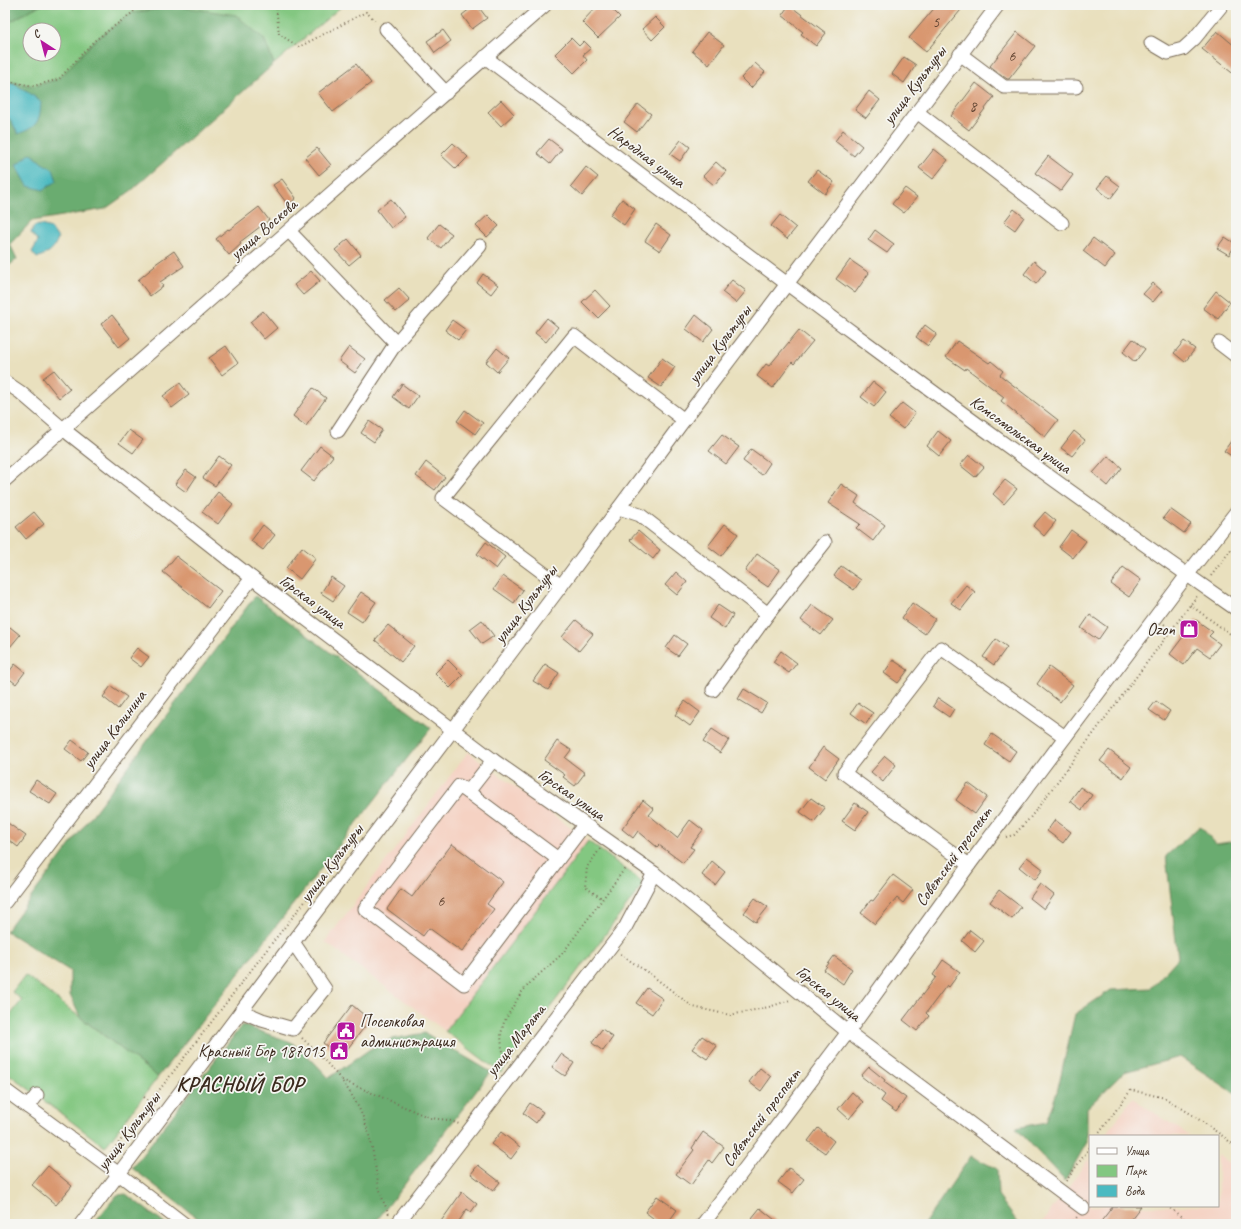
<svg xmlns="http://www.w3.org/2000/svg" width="1241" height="1229" font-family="Caveat,sans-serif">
<rect width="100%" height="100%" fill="#f6f6f2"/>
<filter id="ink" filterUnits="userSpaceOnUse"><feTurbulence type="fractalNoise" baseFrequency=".025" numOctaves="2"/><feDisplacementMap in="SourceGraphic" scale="8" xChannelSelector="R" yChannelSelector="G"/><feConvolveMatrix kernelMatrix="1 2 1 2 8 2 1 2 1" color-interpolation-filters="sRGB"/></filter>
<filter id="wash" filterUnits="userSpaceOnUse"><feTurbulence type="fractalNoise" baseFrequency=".012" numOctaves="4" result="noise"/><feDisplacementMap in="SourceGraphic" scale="16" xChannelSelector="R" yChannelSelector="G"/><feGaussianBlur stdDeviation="0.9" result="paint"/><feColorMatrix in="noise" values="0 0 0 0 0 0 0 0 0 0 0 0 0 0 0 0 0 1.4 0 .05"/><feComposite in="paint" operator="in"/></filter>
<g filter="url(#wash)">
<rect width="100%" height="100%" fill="#e9e0be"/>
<g fill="#f5d2c3">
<polygon points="468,752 588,841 445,1031 325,942"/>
<polygon points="1132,1098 1190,1136 1105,1136"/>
<polygon points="1218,1155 1236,1167 1236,1224 1041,1224 1090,1157 1090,1206 1218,1206"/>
</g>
<g fill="#83c781" stroke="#5f7850" fill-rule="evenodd">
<path d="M42 5H343L274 64 264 39 94 41 59 79 34 86 5 81V25L32 9ZM30 30H54V54H30Z"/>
<polygon points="588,841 644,883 501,1073 445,1031"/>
<polygon points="25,975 158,1077 105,1147 5,1071 5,1022 22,1000 12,992"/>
</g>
<g fill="#6aac6f" stroke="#526b46" fill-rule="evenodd">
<polygon points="5,5 42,5 32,9 5,25"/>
<path d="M176 6 236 15 264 39 274 64 132 190 105 209 32 221 10 244 17 259 5 269V114L12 122 18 134 41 102 27 91 12 83 5 85V81L34 86 59 79 94 41 132 13ZM31 153 42 163 16 165Z"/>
<polygon points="255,596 431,728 158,1077 80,1017 70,995 70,971 6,931"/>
<polygon points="1200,826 1216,844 1236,841 1236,1094 1180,1057 1124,1072 1087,1108 1087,1142 1065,1181 1016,1128 1046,1122 1057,1092 1075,1014 1111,990 1151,988 1178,958 1166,856"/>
<polygon points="242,1025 291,1042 310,1058 329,1078 370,1049 392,1039 425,1033 491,1072 374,1224 205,1224 132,1168"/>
<polygon points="971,1156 997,1169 998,1196 1019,1224 924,1224"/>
<polygon points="126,1194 165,1224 93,1224 117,1195"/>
</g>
<g fill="#4bbac1" stroke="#437270">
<path d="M12 83 27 91 41 102C40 122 37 127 18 134L12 122 5 114V85Z"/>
<polygon points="31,153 42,163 53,169 57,181 43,190 28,186 16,165"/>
<path d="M41 225 51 228 58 238C53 251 50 252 37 258L32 252 38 241 31 233 34 226Z"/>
</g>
<g id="blocks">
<g fill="#d9976f">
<polygon points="475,5 477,5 487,18 472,29 462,15"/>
<polygon points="598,5 608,5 620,17 598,38 582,22"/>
<polygon points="789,5 826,33 816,46 801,34 803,32 782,15"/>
<polygon points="937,5 965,5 926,52 909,38"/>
<polygon points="655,17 665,27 652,40 642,29"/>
<polygon points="443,30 451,41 435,53 427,41"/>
<polygon points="1217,31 1236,47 1236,76 1202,49"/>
<polygon points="707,32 724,45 709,65 692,51"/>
<polygon points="1017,32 1035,46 1009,79 1007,79 990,66"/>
<polygon points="571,38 579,46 584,41 591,48 583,55 587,60 574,73 555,54"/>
<polygon points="904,57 916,65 904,83 892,74"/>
<polygon points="755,63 765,72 751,88 741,78"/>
<polygon points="356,64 371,83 333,112 318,93"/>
<polygon points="976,83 994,97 969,130 951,116"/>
<polygon points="869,91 880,100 866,118 855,110"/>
<polygon points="501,100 514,114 501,126 488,112"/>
<polygon points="638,104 651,114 637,132 624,122"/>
<polygon points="843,130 862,146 854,156 835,141"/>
<polygon points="549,139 562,149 550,164 537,153"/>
<polygon points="681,140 690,147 680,161 670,154"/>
<polygon points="453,143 468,157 456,169 441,155"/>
<polygon points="317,148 331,165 319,175 305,158"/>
<polygon points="934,149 948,160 933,179 919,168"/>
<polygon points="1048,156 1073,175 1061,191 1035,173"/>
<polygon points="716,162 726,171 714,185 703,176"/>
<polygon points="586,167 598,177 582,196 571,186"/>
<polygon points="817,170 834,182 825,194 808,181"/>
<polygon points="1107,176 1120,186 1110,199 1097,188"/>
<polygon points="282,179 296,198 288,205 273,185"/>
<polygon points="905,188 917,197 904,213 892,204"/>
<polygon points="391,199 405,217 391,228 377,210"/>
<polygon points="622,199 635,209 624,225 610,215"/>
<polygon points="259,207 269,220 240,242 241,244 229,255 216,239 228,229 229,230"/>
<polygon points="1014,209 1024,217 1015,230 1004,222"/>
<polygon points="488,215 499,226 487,237 476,226"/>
<polygon points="780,215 796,228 787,239 771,226"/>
<polygon points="439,224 452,234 441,248 428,238"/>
<polygon points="656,224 671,235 660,251 645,241"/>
<polygon points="875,230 894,244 887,253 868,240"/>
<polygon points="1225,237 1236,244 1229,255 1217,248"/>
<polygon points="1093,238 1115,255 1105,268 1083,251"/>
<polygon points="348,239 361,255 349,265 335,250"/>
<polygon points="174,251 184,266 160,282 163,286 150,296 138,280 155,266 154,265"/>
<polygon points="850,260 869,273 855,293 836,279"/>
<polygon points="1034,261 1046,271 1036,284 1024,274"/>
<polygon points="311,271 320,281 303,295 294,285"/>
<polygon points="483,274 498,285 491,294 477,283"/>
<polygon points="732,280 746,291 736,303 722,292"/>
<polygon points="1153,283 1162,291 1153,302 1143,294"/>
<polygon points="399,288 410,300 396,312 385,300"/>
<polygon points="595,290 610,306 598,318 582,302"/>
<polygon points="1216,291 1230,302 1218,319 1203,308"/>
<polygon points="263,311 277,328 264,339 250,322"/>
<polygon points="112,315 130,338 119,347 101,324"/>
<polygon points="696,315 713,329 703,342 686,329"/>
<polygon points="547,318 558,327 546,342 535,333"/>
<polygon points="452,320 466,330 458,340 445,330"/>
<polygon points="925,325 937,334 928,346 916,337"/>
<polygon points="799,330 813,341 794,364 792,362 773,388 757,376 766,364 769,366"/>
<polygon points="1133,339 1145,349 1135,362 1123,352"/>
<polygon points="957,341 989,363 991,361 1003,371 1000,375 1058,420 1045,437 1001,401 1004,397 966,368 965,370 946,357"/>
<polygon points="1184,341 1195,349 1185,362 1174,353"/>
<polygon points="226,346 238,363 222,375 209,358"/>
<polygon points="349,347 365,359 355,373 339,361"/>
<polygon points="497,348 509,358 497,372 486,362"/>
<polygon points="662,358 675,367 661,387 648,378"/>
<polygon points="54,370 70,389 59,398 43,378"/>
<polygon points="873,382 886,392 874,407 861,397"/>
<polygon points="180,383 189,395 172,408 163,396"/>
<polygon points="402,384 418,396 409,409 393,397"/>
<polygon points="313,388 326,398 306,426 293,416"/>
<polygon points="902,403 915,413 903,429 889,418"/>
<polygon points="465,410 483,423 475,434 457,421"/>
<polygon points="369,421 382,430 374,442 361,433"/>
<polygon points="129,430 143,440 133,453 119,443"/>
<polygon points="938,431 951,441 939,456 927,446"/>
<polygon points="1074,431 1085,440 1072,456 1061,448"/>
<polygon points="1236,434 1236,459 1224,451"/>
<polygon points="722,435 739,447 726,464 709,451"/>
<polygon points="320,446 333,456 314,481 301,471"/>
<polygon points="751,449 770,463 762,475 743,461"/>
<polygon points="969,455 984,467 975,477 960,465"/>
<polygon points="219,456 231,465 215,486 203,478"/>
<polygon points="1108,456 1122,468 1108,486 1093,473"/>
<polygon points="426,462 445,477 435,490 416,476"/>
<polygon points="186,470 196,477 186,492 175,484"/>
<polygon points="1005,480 1017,489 1004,504 993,494"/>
<polygon points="841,484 859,496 855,503 885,525 873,541 856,528 860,524 828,503"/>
<polygon points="218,492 233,504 218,524 202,512"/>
<polygon points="1170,509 1191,524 1184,533 1163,518"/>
<polygon points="34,512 44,524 26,539 16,527"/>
<polygon points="1045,512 1056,521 1044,536 1033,526"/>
<polygon points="725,524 738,534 721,556 708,546"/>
<polygon points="263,525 275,535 263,550 251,541"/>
<polygon points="1071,530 1086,541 1073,558 1059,547"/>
<polygon points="638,531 660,550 653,559 630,540"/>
<polygon points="486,542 505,557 496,569 477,554"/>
<polygon points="302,547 316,558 300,579 286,568"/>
<polygon points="757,554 780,570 768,587 745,571"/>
<polygon points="176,556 221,591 208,608 163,572"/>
<polygon points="841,566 861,580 854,590 834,576"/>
<polygon points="1123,567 1141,580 1129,597 1111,584"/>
<polygon points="676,572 687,582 677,595 665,585"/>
<polygon points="503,576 523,590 514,603 494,589"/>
<polygon points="331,577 344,586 333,601 321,593"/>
<polygon points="966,585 975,592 961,610 951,603"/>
<polygon points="361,592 376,602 362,622 347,612"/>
<polygon points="912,603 935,619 925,634 902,618"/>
<polygon points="718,605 733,615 725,629 709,618"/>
<polygon points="812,605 833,620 821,635 801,620"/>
<polygon points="1090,615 1107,627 1098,640 1081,628"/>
<polygon points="482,620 494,636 482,644 470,629"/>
<polygon points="576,620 593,634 579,651 562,637"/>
<polygon points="1196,620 1213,632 1209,636 1220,644 1210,657 1197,648 1184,665 1170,654"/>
<polygon points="388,625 414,646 401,662 375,640"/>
<polygon points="10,627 20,635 10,647 5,643 5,634"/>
<polygon points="675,635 687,644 678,656 666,648"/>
<polygon points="996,639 1007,647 994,665 983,657"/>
<polygon points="137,648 149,657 141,667 129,658"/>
<polygon points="781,651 797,663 789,673 773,662"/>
<polygon points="448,660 463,675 450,688 435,673"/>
<polygon points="893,660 908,670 898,683 884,673"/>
<polygon points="15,664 25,672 16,684 6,676"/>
<polygon points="545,664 559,673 548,690 533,681"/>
<polygon points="1049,667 1073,685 1060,702 1037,684"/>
<polygon points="111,686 127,697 118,709 103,697"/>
<polygon points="744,689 767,703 761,713 738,699"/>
<polygon points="938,698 954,709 949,717 933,706"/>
<polygon points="685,701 700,712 690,726 675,715"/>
<polygon points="1156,701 1170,711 1164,720 1149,710"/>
<polygon points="858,703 873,713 866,724 851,713"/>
<polygon points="712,729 729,740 720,753 703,742"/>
<polygon points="992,734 1016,751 1009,761 985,745"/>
<polygon points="72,740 88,752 81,761 65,749"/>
<polygon points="557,741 571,750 565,758 585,773 575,786 563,777 565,775 544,760"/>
<polygon points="823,747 839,759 825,779 809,767"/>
<polygon points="1109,750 1131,767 1123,778 1100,761"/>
<polygon points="885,756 896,765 883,782 871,772"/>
<polygon points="36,780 57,794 50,804 29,791"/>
<polygon points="968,783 987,797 975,814 956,800"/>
<polygon points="1080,787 1092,795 1082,810 1070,801"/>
<polygon points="811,798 825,808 814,822 800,812"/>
<polygon points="643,800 654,809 649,815 677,838 690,820 703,830 690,847 694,849 683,863 659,845 657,847 638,831 633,838 622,829"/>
<polygon points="855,803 868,812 855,830 842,821"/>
<polygon points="1055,820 1071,832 1063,843 1047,831"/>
<polygon points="5,821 26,836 18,847 5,837"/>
<polygon points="452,844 503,882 487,904 494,909 462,952 429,928 423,936 387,909 401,889 412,897"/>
<polygon points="1027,857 1043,869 1035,880 1019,867"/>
<polygon points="712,861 725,872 715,885 702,875"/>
<polygon points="893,875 913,890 903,903 897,898 875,924 861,913 871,900 873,901"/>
<polygon points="1040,884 1054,895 1044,909 1030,898"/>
<polygon points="999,890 1021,907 1012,919 990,902"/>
<polygon points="755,898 768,907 756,922 744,913"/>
<polygon points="970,930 984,941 975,952 962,941"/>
<polygon points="834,956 852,969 843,984 824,970"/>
<polygon points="943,960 960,972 949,987 947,985 926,1013 929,1016 917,1031 903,1020 936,977 933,975"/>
<polygon points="647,988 663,999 652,1014 636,1003"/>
<polygon points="352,1005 370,1020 341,1057 323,1043"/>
<polygon points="602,1029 613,1037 603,1051 592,1043"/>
<polygon points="702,1036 717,1046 707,1059 692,1049"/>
<polygon points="561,1054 574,1063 565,1076 552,1067"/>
<polygon points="869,1067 885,1080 884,1082 906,1098 896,1112 881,1101 885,1095 861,1076"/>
<polygon points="760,1068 771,1077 761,1091 749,1082"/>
<polygon points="852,1092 863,1102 849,1119 838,1109"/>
<polygon points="530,1103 543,1112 536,1123 523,1113"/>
<polygon points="818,1128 834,1141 825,1153 808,1141"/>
<polygon points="501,1132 520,1147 511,1159 491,1144"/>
<polygon points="703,1132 724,1147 712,1163 709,1160 691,1185 676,1174 694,1150 692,1148"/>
<polygon points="478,1165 500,1182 493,1191 471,1174"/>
<polygon points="48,1166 72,1186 56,1205 32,1185"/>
<polygon points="789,1168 804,1179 793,1193 778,1182"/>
<polygon points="462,1192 477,1204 471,1212 467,1209 457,1224 439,1224"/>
<polygon points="657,1196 677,1210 667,1224 661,1224 645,1212"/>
<polygon points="1113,1206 1141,1206 1127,1224 1099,1224"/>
<polygon points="760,1208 780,1224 747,1224"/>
</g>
</g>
</g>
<g filter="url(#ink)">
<use href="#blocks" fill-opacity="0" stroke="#786a56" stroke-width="1"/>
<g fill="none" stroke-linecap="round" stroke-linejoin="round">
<g stroke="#786a56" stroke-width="15">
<g id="minor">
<polyline points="386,29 446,93"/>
<polyline points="1151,43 1168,53 1183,49 1194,39 1222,5"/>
<polyline points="960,54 1004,87 1076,87"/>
<path d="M485 57C733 244 981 431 1236 609"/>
<polyline points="917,112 1062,223"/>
<polyline points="289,231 396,343 338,431"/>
<polyline points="396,343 480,246"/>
<polyline points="1219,343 1236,356"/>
<polyline points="5,382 20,392 63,429 252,578 493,760 654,873 848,1032 1083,1208"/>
<polyline points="5,480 545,5"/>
<polyline points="619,508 640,515 768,614 713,690"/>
<polyline points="561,586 443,498 574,336 684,420"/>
<polyline points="768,614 825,542"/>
<polyline points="493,760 468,792 459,786 365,909 464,984 584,825"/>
<polyline points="468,792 558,859"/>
<polyline points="969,865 844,773 941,648 1065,737"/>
<polyline points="5,902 252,578"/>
<polyline points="241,1011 262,1020 293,1029 325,989 293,942"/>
<polyline points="5,1090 119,1174 184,1224"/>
<polyline points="28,1107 37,1095"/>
<polyline points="81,1224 561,586 684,420 998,5"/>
<polyline points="397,1224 625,928 654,873"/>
<polyline points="703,1224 848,1032 969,865 1187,575 1236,512"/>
</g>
</g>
<g stroke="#786a56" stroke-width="2" stroke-dasharray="1 3" stroke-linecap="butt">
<polyline points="276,5 279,34 299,47 366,12 376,21"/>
<polyline points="5,81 34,86 59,79 94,41 132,13 140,5"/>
<polyline points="1211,576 1236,543"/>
<polyline points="1190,605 1236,638"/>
<polyline points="1164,624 1171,630"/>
<polyline points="1006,837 1014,835 1030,818 1197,596"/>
<polyline points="600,849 587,867 585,887 603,899"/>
<polyline points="620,954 650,974 693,1007 730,1015 769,1007 790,1000"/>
<path d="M302 1038C334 1069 361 1097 371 1143 375 1160 376 1177 381 1194 383 1201 386 1207 389 1214"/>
<polyline points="508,1062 502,1049 501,1034 504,1022 521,993 532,981 562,954 626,867"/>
<polyline points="342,1080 430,1118 448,1120 459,1124"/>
<polyline points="144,1097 155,1107"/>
<polyline points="1097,1136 1131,1090 1165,1098 1191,1114 1224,1137 1236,1147"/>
<polyline points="111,1153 272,943 346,850"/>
<polyline points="1066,1181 1090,1147"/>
<polyline points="1167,1206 1191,1224"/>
<polyline points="1071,1224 1077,1217"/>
</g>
<use href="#minor" stroke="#fff" stroke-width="13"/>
</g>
</g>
<defs>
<g id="shop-square" transform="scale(1)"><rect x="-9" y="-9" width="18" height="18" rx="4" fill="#b5179e" stroke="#f6f6f2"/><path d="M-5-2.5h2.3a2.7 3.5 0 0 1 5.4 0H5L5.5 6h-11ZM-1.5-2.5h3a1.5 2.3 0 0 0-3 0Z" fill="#fff"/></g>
<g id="civic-square" transform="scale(1)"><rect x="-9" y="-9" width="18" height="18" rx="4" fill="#b5179e" stroke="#f6f6f2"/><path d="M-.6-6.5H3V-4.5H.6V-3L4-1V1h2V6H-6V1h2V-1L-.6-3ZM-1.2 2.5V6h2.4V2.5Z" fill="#fff"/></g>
</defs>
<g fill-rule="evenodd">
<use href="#shop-square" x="1189" y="629"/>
<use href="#civic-square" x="346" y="1031"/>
<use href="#civic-square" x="339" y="1051"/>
</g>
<g text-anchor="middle" stroke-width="3.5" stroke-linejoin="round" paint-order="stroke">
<g font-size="15" fill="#624532">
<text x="936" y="27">5</text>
<text x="1012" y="61">6</text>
<text x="973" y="111">8</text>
<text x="441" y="906">6</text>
</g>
<g font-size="17" fill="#3b2a1e" stroke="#f6f6f2">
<text transform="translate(914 85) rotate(-53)" y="6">улица Культуры</text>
<text transform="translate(647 156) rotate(37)" y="6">Народная улица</text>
<text transform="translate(263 229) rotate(-41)" y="6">улица Воскова</text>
<text transform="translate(719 344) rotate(-53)" y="6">улица Культуры</text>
<text transform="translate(1021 434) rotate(36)" y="6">Комсомольская улица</text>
<text transform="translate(313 601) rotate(37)" y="6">Горская улица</text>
<text transform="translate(525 604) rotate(-53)" y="6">улица Культуры</text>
<text transform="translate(114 729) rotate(-53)" y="6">улица Калинина</text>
<text transform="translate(572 794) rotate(35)" y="6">Горская улица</text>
<text transform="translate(953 856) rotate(-54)" y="6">Советский проспект</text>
<text transform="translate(331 863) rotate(-53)" y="6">улица Культуры</text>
<text transform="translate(829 993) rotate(39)" y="6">Горская улица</text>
<text transform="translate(515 1040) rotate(-52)" y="6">улица Марата</text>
<text transform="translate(761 1117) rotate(-53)" y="6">Советский проспект</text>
<text transform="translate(128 1131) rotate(-53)" y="6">улица Культуры</text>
</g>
<g font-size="17" fill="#3b2a1e" stroke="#f6f6f2" text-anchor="end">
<text x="1175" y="635">Ozon</text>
<text x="360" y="1027" text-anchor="start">Поселковая<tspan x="360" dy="20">администрация</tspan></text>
<text x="325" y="1057">Красный Бор 187015</text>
</g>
<g font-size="21" font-weight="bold" letter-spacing="1" fill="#3b2a1e" stroke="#f6f6f2">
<text x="240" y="1091">КРАСНЫЙ БОР</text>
</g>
</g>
<rect width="1241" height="1229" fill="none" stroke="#f6f6f2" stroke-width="20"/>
<rect x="1089" y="1135" width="130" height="72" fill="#f6f6f2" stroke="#aba49d"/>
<rect x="1097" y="1148" width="20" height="6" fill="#ffffff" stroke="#aba49d"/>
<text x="1125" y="1155" font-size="12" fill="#3b2a1e">Улица</text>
<rect x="1097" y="1165" width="20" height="12" fill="#83c781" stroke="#aba49d"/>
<text x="1125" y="1175" font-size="12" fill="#3b2a1e">Парк</text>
<rect x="1097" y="1185" width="20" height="12" fill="#4bbac1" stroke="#aba49d"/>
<text x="1125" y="1195" font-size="12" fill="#3b2a1e">Вода</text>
<g transform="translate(42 42) rotate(324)"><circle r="19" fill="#f6f6f2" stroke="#aba49d"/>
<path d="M0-3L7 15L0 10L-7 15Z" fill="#b5179e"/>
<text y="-6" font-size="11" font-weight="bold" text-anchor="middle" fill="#3b2a1e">С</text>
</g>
</svg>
